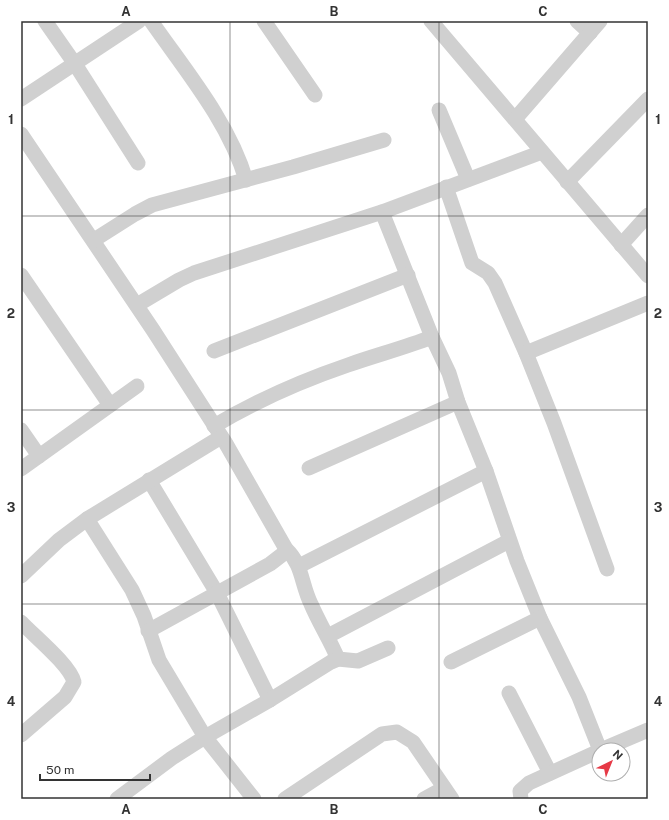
<svg xmlns="http://www.w3.org/2000/svg" width="669" height="820" font-family="'Public Sans',sans-serif">
<rect width="100%" height="100%" fill="#fff"/>
<g fill="none" stroke-linecap="round" stroke-linejoin="round">
<g stroke="#d0d0d0" stroke-width="15">
<polyline points="45,21 75,64 138,163"/>
<path d="M151 21C185 70 229 122 246 180"/>
<polyline points="264,21 315,95"/>
<polyline points="431,21 648,276"/>
<polyline points="577,21 590,33"/>
<polyline points="21,99 139,21"/>
<polyline points="439,110 468,179"/>
<polyline points="516,118 600,21"/>
<path d="M21 134 153 330 225 442 286 549C303 565 301 584 311 604 319 623 330 640 338 659"/>
<polyline points="567,182 648,99"/>
<polyline points="446,187 472,263 488,273 495,283 526,353 554,423 607,569"/>
<polyline points="382,212 542,152"/>
<polyline points="94,240 135,214 152,205 293,167 384,140"/>
<polyline points="621,245 648,215"/>
<polyline points="21,275 110,405"/>
<polyline points="137,305 179,280 194,273 382,212 432,337"/>
<polyline points="214,351 408,275"/>
<polyline points="526,353 648,303"/>
<path d="M214 426C256 401 301 381 348 365 376 355 404 348 432 337L449 373 458 402 486 471"/>
<polyline points="21,430 39,456"/>
<polyline points="309,468 458,402"/>
<polyline points="21,469 137,386"/>
<polyline points="149,480 217,593 270,700"/>
<polyline points="87,519 132,590 144,616 159,660 205,737 172,758 117,799"/>
<polyline points="299,566 486,471 517,561 540,618 579,697 600,750"/>
<polyline points="21,576 59,540 87,519 221,437"/>
<path d="M21 622C34 636 70 665 74 682L65 697 21 735"/>
<polyline points="148,631 270,564 283,554 286,549"/>
<polyline points="328,636 509,541"/>
<polyline points="451,662 540,618"/>
<polyline points="509,693 550,773"/>
<polyline points="601,750 648,730"/>
<polyline points="254,799 205,737 270,700 331,662 338,659 358,661 388,648"/>
<polyline points="285,799 382,734 397,732 413,742 452,799"/>
<polyline points="424,799 444,788"/>
<polyline points="521,799 520,791 529,783 599,751"/>
</g>
</g>
<path fill="none" stroke="#333" stroke-width="1" stroke-opacity="0.55" d="M230 21V799M439 21V799M21 216H648M21 410H648M21 604H648"/>
<rect width="669" height="820" fill="none" stroke="#ffffff" stroke-width="44"/>
<g transform="translate(611 762) rotate(43)"><circle r="19" fill="#ffffff" stroke="#adadad"/>
<path d="M0-3L7 15L0 10L-7 15Z" fill="#e63946"/>
<text y="-6" font-size="11" font-weight="bold" text-anchor="middle" fill="#333333">N</text>
</g>
<path d="M40 774v6h110v-6" fill="none" stroke="#333333" stroke-width="2"/>
<text x="46" y="774" font-size="12" fill="#333333" stroke="#ffffff" stroke-width="3" paint-order="stroke">50 m</text>
<rect x="22" y="22" width="625" height="776" fill="none" stroke="#333" stroke-width="1.5"/>
<g font-size="13" text-anchor="middle" font-weight="bold" fill="#333">
<text x="126" y="16">A</text>
<text x="334" y="16">B</text>
<text x="543" y="16">C</text>
<text x="11" y="124">1</text>
<text x="658" y="124">1</text>
<text x="11" y="318">2</text>
<text x="658" y="318">2</text>
<text x="11" y="512">3</text>
<text x="658" y="512">3</text>
<text x="11" y="706">4</text>
<text x="658" y="706">4</text>
<text x="126" y="814">A</text>
<text x="334" y="814">B</text>
<text x="543" y="814">C</text>
</g>
</svg>
